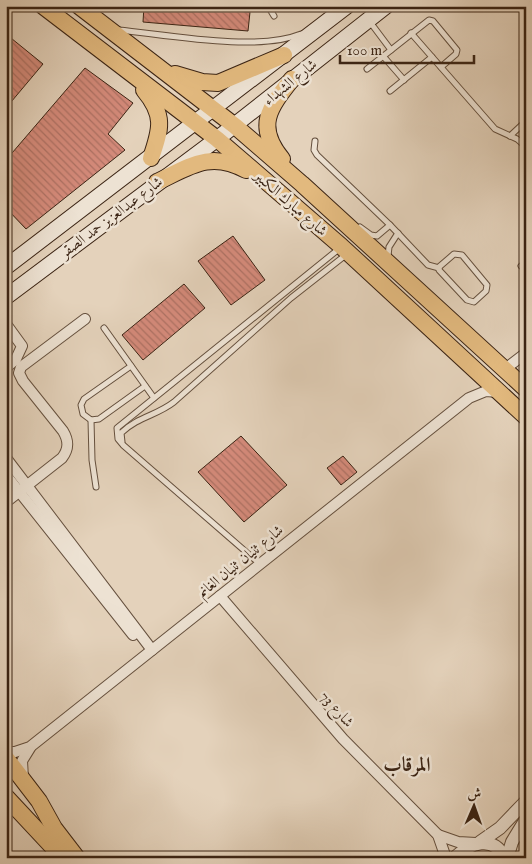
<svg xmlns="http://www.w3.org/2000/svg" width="532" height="864" font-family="'IM FELL English',Amiri,serif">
<defs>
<pattern id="building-back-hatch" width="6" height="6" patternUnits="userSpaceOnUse" patternTransform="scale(1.25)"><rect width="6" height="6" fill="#d48a7a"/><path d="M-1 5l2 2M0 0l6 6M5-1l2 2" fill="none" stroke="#ad7163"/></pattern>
</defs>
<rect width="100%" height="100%" fill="#e4d2bb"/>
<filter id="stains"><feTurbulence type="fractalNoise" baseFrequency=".004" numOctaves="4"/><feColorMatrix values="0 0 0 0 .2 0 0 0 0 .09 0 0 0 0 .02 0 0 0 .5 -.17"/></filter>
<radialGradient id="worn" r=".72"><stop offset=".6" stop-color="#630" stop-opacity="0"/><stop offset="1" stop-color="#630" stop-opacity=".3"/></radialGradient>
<g fill="url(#building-back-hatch)" stroke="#3b2414">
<polygon points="144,6 234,6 234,11 250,12 248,31 143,22"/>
<polygon points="6,34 43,64 6,108"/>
<polygon points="85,68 133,103 108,134 125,150 26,229 6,208 6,160"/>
<polygon points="233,236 265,280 231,305 198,261"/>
<polygon points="184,284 205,308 143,360 122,335"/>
<polygon points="241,436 287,485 244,522 198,472"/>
<polygon points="343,456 357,472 341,485 327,468"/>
</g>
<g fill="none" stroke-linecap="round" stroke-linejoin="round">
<g stroke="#65503e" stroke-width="7">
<g id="service">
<polyline points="268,6 274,16"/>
<polyline points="370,22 391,50"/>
<path d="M119 30C168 35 257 52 301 34"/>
<polyline points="411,33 495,129 517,139 526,147"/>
<polyline points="383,56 404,80"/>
<polyline points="367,69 429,20 433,21 457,50 456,54 441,67"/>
<polyline points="390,91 432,57"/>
<polyline points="510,136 526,121"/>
<polyline points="315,141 314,150 317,155 390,225 428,265 439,268"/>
<polyline points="360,227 371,235 377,236 390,225"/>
<polygon points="454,254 462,255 487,285 486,291 474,302 467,300 439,270 439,267"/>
<polyline points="388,256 389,247 398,233"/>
<polyline points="521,266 526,262"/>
<polyline points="104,328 154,398"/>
<polyline points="131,366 84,399 81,405 83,414 91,420 99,419 145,386"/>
<polyline points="91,420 92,460 96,487"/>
<path d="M122 442 121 433C139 416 156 416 174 402L291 298 347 254"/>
<polyline points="260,564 123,445 118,439 117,428 340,248"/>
<polyline points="6,818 15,809"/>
</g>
</g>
<g stroke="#65503e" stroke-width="12">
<g id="minor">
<polyline points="6,324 22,346 16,359 6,368"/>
<polyline points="505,369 526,353"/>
<polyline points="6,458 152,650"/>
<polyline points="6,475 133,635"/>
<path d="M6 502 62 458C69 449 69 441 63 431L23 381 19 373 21 367 85 319"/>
<polyline points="220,596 343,739 438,835 446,858"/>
<polyline points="6,752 15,752 30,747 469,398 486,391 498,392"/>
<polyline points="23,778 22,761 30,748"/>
<polyline points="438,835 458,842 476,843"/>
</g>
</g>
<g stroke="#65503e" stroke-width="14">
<g id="tertiary">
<polyline points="480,842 500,828 526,801"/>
<path d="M454 858C470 843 493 834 505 858"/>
<polyline points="507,858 512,842 526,819"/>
</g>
</g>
<g stroke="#3b2414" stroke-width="17">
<g id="secondary">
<polyline points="6,267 347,6"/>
<polyline points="6,297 217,139 386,6"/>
</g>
</g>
<g stroke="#3b2414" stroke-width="18">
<g id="primary">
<polyline points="43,6 217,139 341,246 526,417"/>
<polyline points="79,6 235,126 302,184 526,389"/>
<polyline points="175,74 202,82 218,83 284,55"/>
<path d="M144 90C165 115 161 129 151 158"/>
<path d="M282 159C255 126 269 108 292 79"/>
<path d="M157 182C189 167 210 150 246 170"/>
<polyline points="6,758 39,801 54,828 77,858"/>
<polyline points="6,797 63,858"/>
</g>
</g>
<use href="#service" stroke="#ede2d3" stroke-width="5"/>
<use href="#minor" stroke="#ede2d3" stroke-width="10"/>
<use href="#tertiary" stroke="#ede2d3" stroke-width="12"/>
<use href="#secondary" stroke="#ede2d3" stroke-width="15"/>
<use href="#primary" stroke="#e2b97e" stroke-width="16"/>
</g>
<g text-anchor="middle" stroke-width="5" stroke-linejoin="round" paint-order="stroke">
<g font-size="15" fill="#3b2414" stroke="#ede2d3">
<text transform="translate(290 82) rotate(-39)" y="5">شارع الشهداء</text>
<text transform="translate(291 203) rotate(41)" y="5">شارع مبارك الكبير</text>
<text transform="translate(111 217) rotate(-37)" y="5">شارع عبدالعزيز حمد الصقر</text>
<text transform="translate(240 561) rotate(-39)" y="5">شارع ثنيان ثنيان الغانم</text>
<text transform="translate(337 709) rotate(49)" y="5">شارع 73</text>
</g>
<g font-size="20" font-weight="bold" fill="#3b2414" stroke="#ede2d3">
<text x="407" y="771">المرقاب</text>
</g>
</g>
<rect width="532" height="864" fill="none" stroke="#e4d2bb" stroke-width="25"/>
<rect x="8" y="8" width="517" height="849" fill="none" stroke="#3b2414" stroke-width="2.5"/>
<rect x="12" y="12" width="507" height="839" fill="none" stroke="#3b2414"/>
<g transform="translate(474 806) rotate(2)" stroke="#ede2d3" stroke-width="4" paint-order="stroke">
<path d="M0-4L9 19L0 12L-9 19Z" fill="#3b2414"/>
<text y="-8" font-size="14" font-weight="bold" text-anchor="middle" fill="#3b2414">ش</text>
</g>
<path d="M340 55v8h134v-8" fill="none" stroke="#3b2414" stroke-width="2.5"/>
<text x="347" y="55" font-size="15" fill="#3b2414" stroke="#ede2d3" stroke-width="4" paint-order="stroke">100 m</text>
<rect width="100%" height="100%" filter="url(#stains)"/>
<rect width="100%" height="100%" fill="url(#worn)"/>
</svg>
